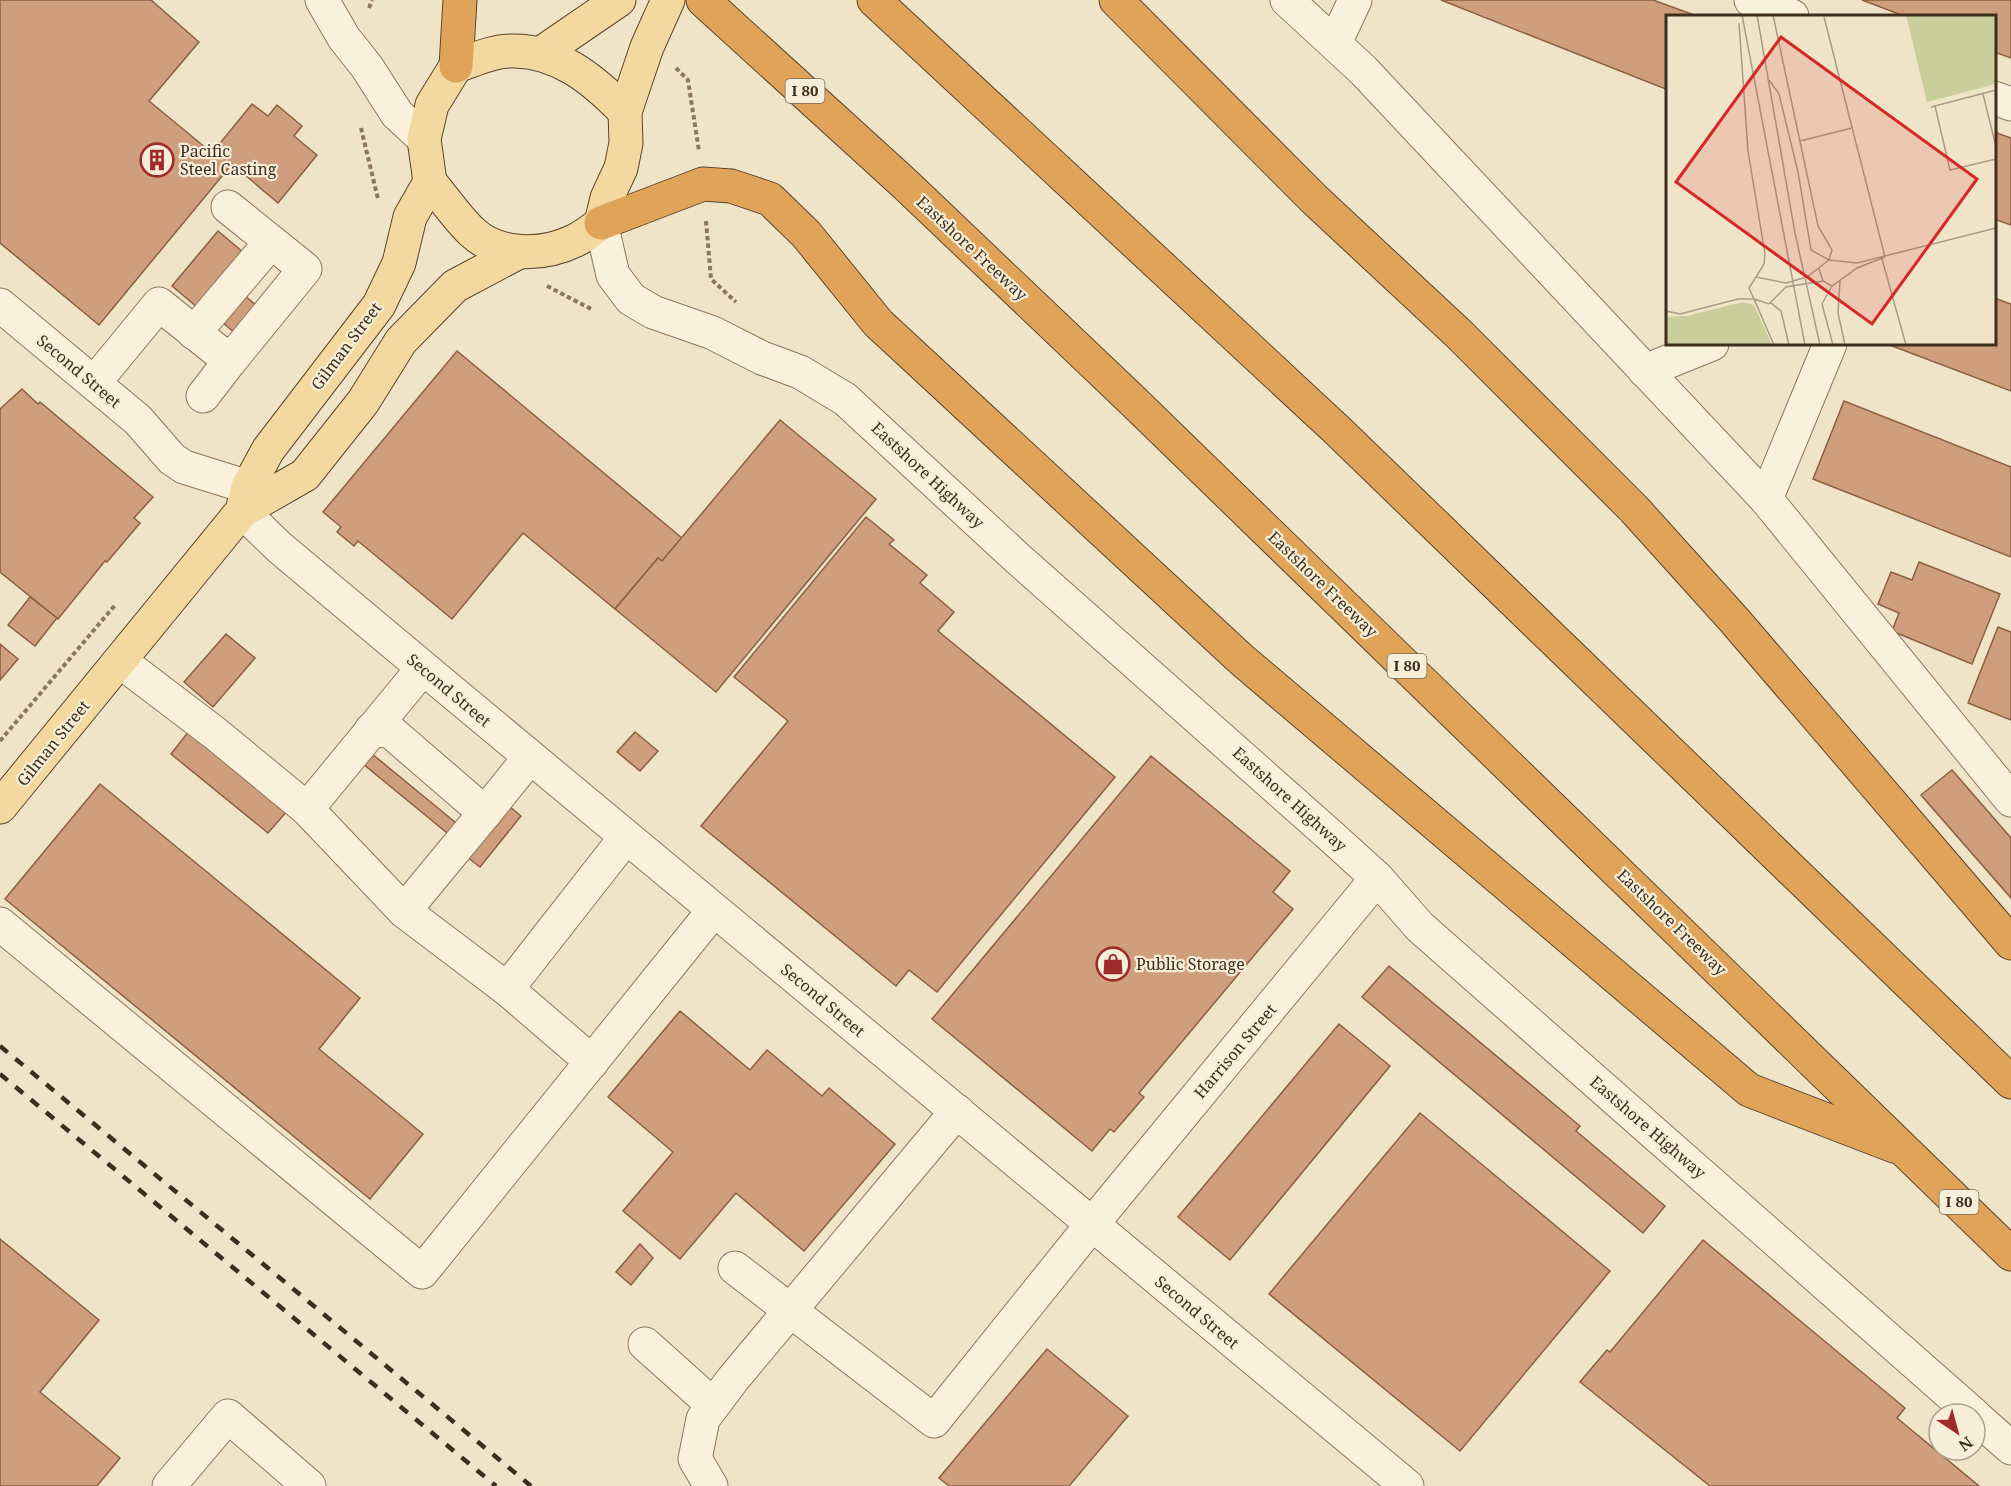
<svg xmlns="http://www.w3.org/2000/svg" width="2011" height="1486" font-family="'Noto Serif',serif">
<rect width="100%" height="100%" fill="#f0e4c8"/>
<g fill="#cf9f7d" stroke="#8d5f41" stroke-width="1.5">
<polygon points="0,0 151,0 199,42 149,101 212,153 252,104 268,116 277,105 302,126 294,136 317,155 278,203 232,164 99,325 0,243"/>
<polygon points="1441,0 1653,0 1697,16 1668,16 1668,90"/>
<polygon points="1862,0 2011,0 2011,58 1994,52 1994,16 1904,16"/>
<polygon points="1994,132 2011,138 2011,225 1994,219"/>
<polygon points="218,231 250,258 204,313 172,286"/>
<polygon points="238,290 264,312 242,339 216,317"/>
<polygon points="1994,298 2011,304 2011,391 1887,344 1994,344"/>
<polygon points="457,351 682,538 662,561 658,558 615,609 523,533 452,619 358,541 354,546 337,532 341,527 323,512"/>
<polygon points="22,389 38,404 40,402 153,497 134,518 140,523 107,562 105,561 58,619 0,572 0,409"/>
<polygon points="1844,401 2011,467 2011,557 1813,479"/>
<polygon points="780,420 876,499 716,692 615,609 658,558 662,561"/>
<polygon points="866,517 894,540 889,544 927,575 920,583 954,612 938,631 1115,777 937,992 909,970 896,986 701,826 788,721 734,677"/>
<polygon points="1919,562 2000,594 1972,664 1892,631 1899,613 1878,604 1891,572 1912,580"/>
<polygon points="30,597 57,618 35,646 8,625"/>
<polygon points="1998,627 2011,632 2011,720 1968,703"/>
<polygon points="226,634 255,658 213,707 184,682"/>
<polygon points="0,644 18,659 0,680"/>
<polygon points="189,731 287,811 268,833 171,754"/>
<polygon points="635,732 658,751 640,771 617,752"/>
<polygon points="366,749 461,827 452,837 357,759"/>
<polygon points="1151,756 1290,871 1273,892 1293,909 1139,1093 1144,1097 1114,1132 1110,1129 1092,1151 932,1019"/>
<polygon points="1952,770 2011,838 2011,898 1921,795"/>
<polygon points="100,784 360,998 319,1049 423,1134 370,1199 5,899"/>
<polygon points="509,806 521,816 480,867 467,857"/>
<polygon points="1389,966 1580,1126 1576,1131 1665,1206 1643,1233 1362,997"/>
<polygon points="680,1011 750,1070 767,1050 822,1096 829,1088 895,1144 804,1251 736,1193 680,1259 623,1211 673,1152 608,1097"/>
<polygon points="1339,1024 1390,1066 1230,1260 1178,1217"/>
<polygon points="1420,1113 1610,1271 1460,1451 1269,1294"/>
<polygon points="0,1239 99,1320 40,1392 120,1458 97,1486 0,1486"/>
<polygon points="1703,1240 1905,1408 1897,1418 1979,1486 1710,1486 1580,1382 1607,1350 1610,1352"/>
<polygon points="640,1244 653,1258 631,1285 616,1272"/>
<polygon points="1047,1349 1128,1416 1069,1486 949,1486 939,1478"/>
</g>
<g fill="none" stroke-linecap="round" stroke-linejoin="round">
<g stroke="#8d765c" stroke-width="35">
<g id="minor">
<polyline points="322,0 344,38 367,67 397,114 424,139"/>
<polyline points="1287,0 1363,70 1766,499 2011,800"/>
<polyline points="1751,0 1792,16"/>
<polyline points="1335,43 1355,0"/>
<polyline points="1994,98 2011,104"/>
<polyline points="601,223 613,275 631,299 653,312 713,333 762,358 800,372 845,399 1015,556 1333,838 1377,878 1420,927 1973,1414"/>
<polyline points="0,305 138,420 172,459 184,467 248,487"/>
<polyline points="194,333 271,242"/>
<polyline points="1645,371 1712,344"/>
<polyline points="94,383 159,304 230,361 305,269 228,207"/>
<polyline points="203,396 230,361"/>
<polyline points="1766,499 1830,344"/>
<polyline points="242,511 279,547 439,681 1407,1486"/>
<polyline points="120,661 216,734 307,809 423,668"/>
<polyline points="371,730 390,731 485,813 530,757"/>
<polyline points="307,809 404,911"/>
<polyline points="485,813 404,911 507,989"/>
<polyline points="0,924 422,1272 714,910"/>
<polyline points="592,1062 507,989 626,837"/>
<polyline points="735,1268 934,1421 1093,1223 1377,878"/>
<polyline points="645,1344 713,1405"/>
<polyline points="1975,1416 2011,1448"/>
<polyline points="169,1486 228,1416 309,1486"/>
<polyline points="711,1486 695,1459 703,1419 733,1379 957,1111"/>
</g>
</g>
<g stroke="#5b4430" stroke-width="35">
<g id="major">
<polyline points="540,54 619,0"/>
<path d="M430 182C444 198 457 218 472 232 499 257 543 256 574 241 584 237 593 229 601 223L607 198 621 168 626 143 625 112 647 47 668 0"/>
<path d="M430 182 424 139 432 105 456 66C472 61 492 51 510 51 557 49 594 80 625 112"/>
<polyline points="242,511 248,487 268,450 379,305 399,263 410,217 430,182"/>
<polyline points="0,807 242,511 305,475 363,402 401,341 455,286 519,252"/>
</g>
</g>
<g stroke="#5b4430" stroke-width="35">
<g id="highway">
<polyline points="703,0 905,184 1133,401 2011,1254"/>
<polyline points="874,0 1337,430 2011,1082"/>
<polyline points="1116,0 1314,199 1460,335 1634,509 1735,621 2011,943"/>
<polyline points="456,66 460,0"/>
<polyline points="601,223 703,184 731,186 770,199 806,234 878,323 1242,660 1749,1090 1894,1146"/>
</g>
</g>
<g stroke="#8d765c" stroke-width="4" stroke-dasharray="4.5 3" stroke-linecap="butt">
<polyline points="369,8 372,0"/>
<polyline points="676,68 688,80 699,151"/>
<polyline points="361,128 378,199"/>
<polyline points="706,221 711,279 736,302"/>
<polyline points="547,286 593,310"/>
<polyline points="0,741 116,604"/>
</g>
<use href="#minor" stroke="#faf1dc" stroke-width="33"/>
<use href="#major" stroke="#f3d9a0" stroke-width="33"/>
<use href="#highway" stroke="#e0a458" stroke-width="33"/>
<g stroke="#3d2e20" stroke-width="4.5" stroke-dasharray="10 10" stroke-linecap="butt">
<polyline points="0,1046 531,1486"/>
<polyline points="0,1074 496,1486"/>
</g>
</g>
<defs>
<g id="building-ring" transform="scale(1.725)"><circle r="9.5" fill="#f7eed8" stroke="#9e2a2b" stroke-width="1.5"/><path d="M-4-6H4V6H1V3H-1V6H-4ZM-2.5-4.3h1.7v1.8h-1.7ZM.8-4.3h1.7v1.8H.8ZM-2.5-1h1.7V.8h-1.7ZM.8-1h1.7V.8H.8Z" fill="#9e2a2b"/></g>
<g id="shop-ring" transform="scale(1.725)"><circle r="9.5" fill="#f7eed8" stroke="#9e2a2b" stroke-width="1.5"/><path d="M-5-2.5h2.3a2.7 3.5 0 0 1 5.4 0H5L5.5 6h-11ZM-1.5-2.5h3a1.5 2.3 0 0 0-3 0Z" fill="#9e2a2b"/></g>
</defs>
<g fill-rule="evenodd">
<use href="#building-ring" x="157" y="160"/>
<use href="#shop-ring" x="1113" y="964"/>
</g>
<g text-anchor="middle" stroke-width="4.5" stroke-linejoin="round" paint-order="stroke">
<g fill="#f7eed8" stroke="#756857" stroke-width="1.5">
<rect x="785.5" y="79" width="39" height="24" rx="4.5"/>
<rect x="1387.5" y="654" width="39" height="24" rx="4.5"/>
<rect x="1939.5" y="1190" width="39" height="24" rx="4.5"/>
</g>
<g font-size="15" font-weight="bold" fill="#3d2e20">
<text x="805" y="96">I 80</text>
<text x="1407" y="671">I 80</text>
<text x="1959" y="1207">I 80</text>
</g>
<g font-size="16" fill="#3d2e20" stroke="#f7eed8" text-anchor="start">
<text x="180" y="157">Pacific<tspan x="180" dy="18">Steel Casting</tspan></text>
<text x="1136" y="970">Public Storage</text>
</g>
<g font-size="16" fill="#3d2e20" stroke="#f7eed8">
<text transform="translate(972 248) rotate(43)" y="6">Eastshore Freeway</text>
<text transform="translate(346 346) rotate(-53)" y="6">Gilman Street</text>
<text transform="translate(79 371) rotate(40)" y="6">Second Street</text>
<text transform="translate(928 475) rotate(43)" y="6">Eastshore Highway</text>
<text transform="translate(1323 584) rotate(44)" y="6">Eastshore Freeway</text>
<text transform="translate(449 690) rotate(40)" y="6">Second Street</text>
<text transform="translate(53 743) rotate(-51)" y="6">Gilman Street</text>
<text transform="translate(1290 799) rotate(42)" y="6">Eastshore Highway</text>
<text transform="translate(1672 922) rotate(44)" y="6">Eastshore Freeway</text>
<text transform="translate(823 1000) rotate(40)" y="6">Second Street</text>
<text transform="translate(1235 1051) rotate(-50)" y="6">Harrison Street</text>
<text transform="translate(1648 1127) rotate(41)" y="6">Eastshore Highway</text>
<text transform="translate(1197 1312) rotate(40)" y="6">Second Street</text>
</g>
</g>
<g transform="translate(1666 15)">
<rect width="330" height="330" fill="#f0e4c8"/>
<path d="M240 0H330V69L261 87ZM77 287 88 290 106 330H1L0 302 21 301Z" fill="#c9cf9b"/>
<path fill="none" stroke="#a89b85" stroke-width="1.5" d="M76 0 139 330M91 0 129 218 154 330M107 0 152 211 166 235 163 245M158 2 219 242M73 8 82 136 99 239 98 249 90 262M103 65 113 79 132 157 145 235 163 245M317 79 330 132M269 91 284 155 330 144M265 92 330 75M134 126 186 113M216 244 240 330M153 254 157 266 166 271 191 253 219 242M157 266 120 272 103 289 88 284 83 273 90 262 120 268 141 262 163 245 191 248 330 213M174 266 172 298 179 330M166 271 156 289 167 330M105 288 115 296 123 330M0 296 14 299 72 284H88L108 330"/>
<path fill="#d62828" fill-opacity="0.15" stroke="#d62828" stroke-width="3" d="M115 22 311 164 206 309 10 167Z"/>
<rect width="330" height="330" fill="none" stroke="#3d2e20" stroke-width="3"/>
</g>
<g transform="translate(1957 1432) rotate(144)"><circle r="28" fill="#f7eed8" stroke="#ada18e" stroke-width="1.5"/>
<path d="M0-4.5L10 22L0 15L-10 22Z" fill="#9e2a2b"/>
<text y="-9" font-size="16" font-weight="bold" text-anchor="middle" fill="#3d2e20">N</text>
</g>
</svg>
